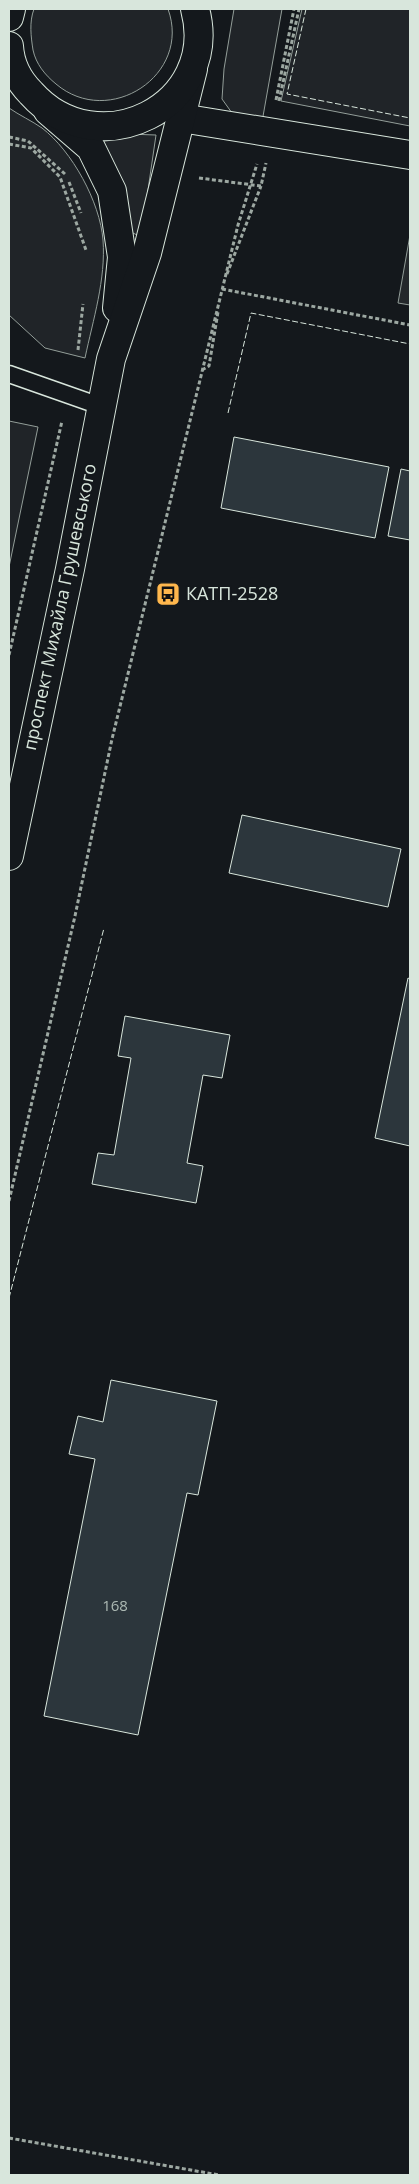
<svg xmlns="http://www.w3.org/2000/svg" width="419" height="2184" font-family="'Open Sans',sans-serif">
<rect width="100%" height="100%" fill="#14181c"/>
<g fill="#202428" stroke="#939e99">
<path d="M34 9H168C192 75 109 129 56 84 45 75 36 64 33 50 31 37 29 22 34 9Z"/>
<polygon points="234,9 282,9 262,122 232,113 222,99 224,69"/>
<polygon points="302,9 410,9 410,126 281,101"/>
<path d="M9 108C19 115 32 121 42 128 72 151 100 202 103 240 106 279 93 320 85 358L45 348 9 315Z"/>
<polygon points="127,134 156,135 142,231 137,235 129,231 101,148 104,139"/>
<polygon points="9,421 38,427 9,567"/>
</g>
<polygon fill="#24282b" stroke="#939e99" points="410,235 410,305 398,303"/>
<g fill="#2c363c" stroke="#d8e6dc">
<polygon points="234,437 389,467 375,538 221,508"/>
<polygon points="401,469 410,471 410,540 388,536"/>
<polygon points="242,815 401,849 388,907 229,873"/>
<polygon points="408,978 410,979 410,1146 375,1138"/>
<polygon points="125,1016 230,1035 222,1078 203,1075 187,1163 203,1166 196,1203 92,1184 98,1153 114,1155 131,1058 118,1056"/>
<polygon points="111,1380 217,1401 198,1495 187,1493 138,1735 44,1716 95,1459 69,1454 78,1416 103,1422"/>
</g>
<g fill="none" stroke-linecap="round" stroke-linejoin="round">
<g stroke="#d8e6dc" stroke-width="19">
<polyline id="service" points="9,374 100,406"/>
</g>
<g stroke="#d8e6dc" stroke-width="30">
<polyline id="minor" points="181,118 410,155"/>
</g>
<g stroke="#d8e6dc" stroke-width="30">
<g id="tertiary">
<polyline points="48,111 91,148 112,191 122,257 117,308"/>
<polyline points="9,856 70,569 111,359 147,253 193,69"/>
</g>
</g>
<g stroke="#d8e6dc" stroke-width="30">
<g id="secondary">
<polyline points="9,17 11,9"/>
<path d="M9 46C10 64 19 81 31 93 98 168 221 106 195 9"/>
</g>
</g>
<g stroke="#9da8a2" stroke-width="3" stroke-dasharray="4 2.5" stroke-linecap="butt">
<polyline points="276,100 294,9"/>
<polyline points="279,101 299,9"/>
<polyline points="9,137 28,141 65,174"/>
<polyline points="9,144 31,148 60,177 86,250"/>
<polyline points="199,178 261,186 266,163"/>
<polyline points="69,182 81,213"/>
<polyline points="227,274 261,186"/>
<polyline points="222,289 410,325"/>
<polyline points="78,350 83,304"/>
<polyline points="202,370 209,366 218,312"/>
<polyline points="9,655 62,421"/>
<polyline points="9,1201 75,916 112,739 238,225 257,164"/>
<polyline points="9,2138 219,2175"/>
</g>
<use href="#service" stroke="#14181c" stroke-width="16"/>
<use href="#minor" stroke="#14181c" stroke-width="28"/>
<use href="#tertiary" stroke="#14181c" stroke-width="28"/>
<use href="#secondary" stroke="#14181c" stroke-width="28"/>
<g stroke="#d8e6dc" stroke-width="1" stroke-dasharray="6 2.5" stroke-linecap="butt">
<polyline points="306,9 287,94 410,118"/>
<polyline points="228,413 251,313 410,344"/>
<polyline points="9,1298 104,928"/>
</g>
</g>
<defs>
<g id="bus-square" transform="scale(1.25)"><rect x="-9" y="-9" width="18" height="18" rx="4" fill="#ffb74d" stroke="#14181c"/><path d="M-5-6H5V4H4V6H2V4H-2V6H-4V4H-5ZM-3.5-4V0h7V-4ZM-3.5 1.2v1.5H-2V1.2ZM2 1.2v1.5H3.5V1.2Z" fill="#111"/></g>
</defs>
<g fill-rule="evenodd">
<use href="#bus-square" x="168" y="594"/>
</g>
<g text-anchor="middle" stroke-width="4" stroke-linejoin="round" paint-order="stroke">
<g font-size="15" fill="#adbab4">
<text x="115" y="1611">168</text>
</g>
<g font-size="18" fill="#d8e6dc" stroke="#14181c" text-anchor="start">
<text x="186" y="600">КАТП-2528</text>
</g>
<g font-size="18" fill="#d8e6dc" stroke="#14181c">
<text transform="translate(60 607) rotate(-78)" y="6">проспект Михайла Грушевського</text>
</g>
</g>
<rect width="419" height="2184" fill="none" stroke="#d8e6dc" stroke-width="20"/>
</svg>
